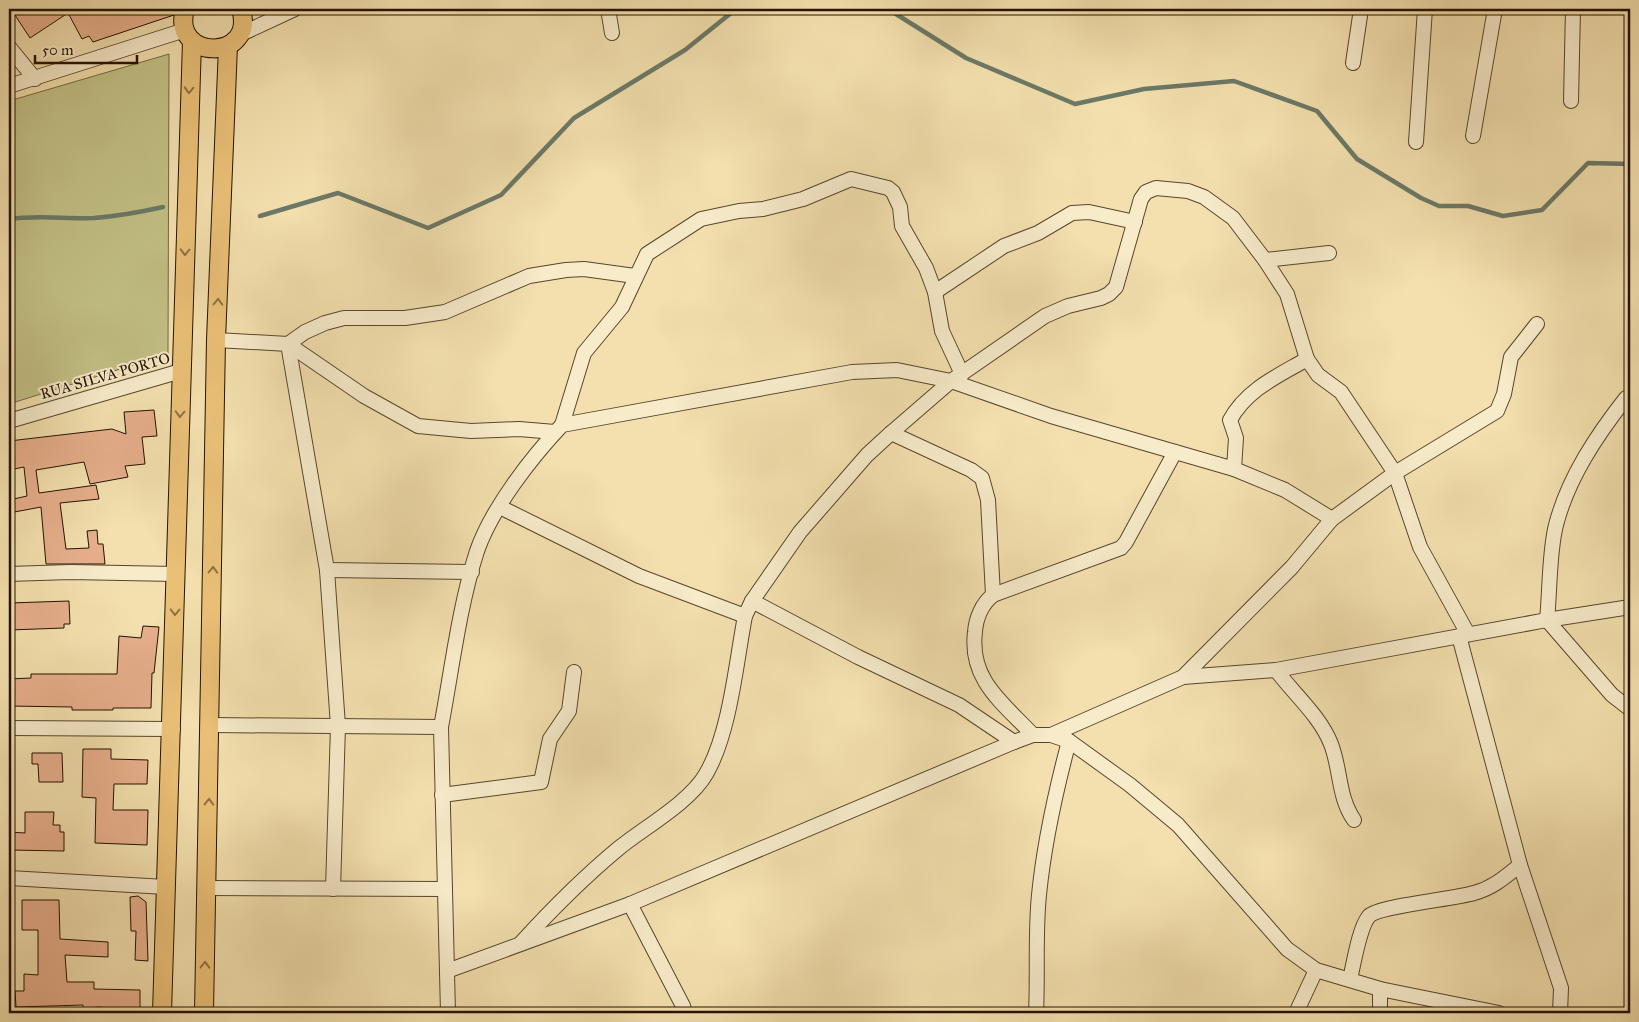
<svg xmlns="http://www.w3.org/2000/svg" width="1639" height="1022" font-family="'IM FELL Great Primer',serif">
<rect width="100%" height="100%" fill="#f3e0ae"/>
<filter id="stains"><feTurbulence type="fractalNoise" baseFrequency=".004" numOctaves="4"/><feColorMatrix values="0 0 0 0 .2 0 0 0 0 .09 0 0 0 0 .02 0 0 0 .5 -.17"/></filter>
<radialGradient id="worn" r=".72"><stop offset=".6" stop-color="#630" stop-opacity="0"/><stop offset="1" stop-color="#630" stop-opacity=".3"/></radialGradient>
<polygon fill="#c2c085" stroke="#736942" points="169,54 168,354 9,404 9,101"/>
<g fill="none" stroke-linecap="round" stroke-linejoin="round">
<g stroke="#6b7967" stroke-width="4.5">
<polyline points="888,9 966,58 1075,104 1144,89 1234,81 1317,111 1357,159 1421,198 1439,206 1468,206 1503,216 1542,210 1588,163 1630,164"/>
<polyline points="260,216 338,193 428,228 501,195 574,118 685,50 736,9"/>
<path d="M9 219C37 215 66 219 94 218 118 216 141 212 163 207"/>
</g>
</g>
<g fill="#e7af8c" stroke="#241200">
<polygon points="11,9 174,9 174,15 93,42 89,36 82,39 68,13 30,38"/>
<polygon points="154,410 157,436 142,437 145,464 125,466 128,477 90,484 84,462 36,470 39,493 96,485 99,499 60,503 66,549 89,548 87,531 97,530 98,544 103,544 105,564 46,564 41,507 9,513 9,500 27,496 24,467 9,470 9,441 112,429 126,434 124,412"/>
<polygon points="69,601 70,624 64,624 64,628 9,630 9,603"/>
<polygon points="143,626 159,627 154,673 152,673 151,708 113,708 113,710 72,710 72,707 9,706 9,679 31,678 31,674 117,674 119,636 141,638"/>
<polygon points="83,749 111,749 111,759 148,760 147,784 114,784 113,810 148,810 147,845 95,843 96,798 82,797"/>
<polygon points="32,753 62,753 63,782 39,782 38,764 32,764"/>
<polygon points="25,812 54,812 53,825 60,825 60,832 64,832 64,851 9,850 9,832 25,833"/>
<polygon points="138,896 146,902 148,961 135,960 136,931 131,931 130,897"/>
<polygon points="22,900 59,900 60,939 108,942 108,957 65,955 67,982 94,982 94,989 140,990 140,1013 102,1013 102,1007 83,1008 83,1005 16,1007 15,991 24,991 24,974 38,975 38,930 22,930"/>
</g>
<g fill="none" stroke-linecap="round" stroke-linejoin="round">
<g stroke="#58462c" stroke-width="16">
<g id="minor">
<polyline points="608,9 612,33"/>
<polyline points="239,35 295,9"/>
<polyline points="9,47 35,79"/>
<polyline points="1353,63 1361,9"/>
<polyline points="9,86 185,30"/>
<polyline points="1571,101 1573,9"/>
<polyline points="1473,136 1495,9"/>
<polyline points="1416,142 1425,9"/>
<polyline points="1265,260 1329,253"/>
<polyline points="935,292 1004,246 1038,233 1072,213 1089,212 1135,222"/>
<polyline points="216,340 288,344 327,570 338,726 333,889"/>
<path d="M1626 398C1597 435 1568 478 1556 525 1549 552 1550 591 1547 620L1612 695 1630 709"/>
<polyline points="9,421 181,371"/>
<polyline points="562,425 584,353 622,307 647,254 701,219 739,211 763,209 803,199 851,179 888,188 893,192 900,207 902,226 926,268 935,292 942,331 962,374"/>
<polyline points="555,432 519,429 471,431 418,426 364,396 288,344 305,332 325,323 344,318 405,318 445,312 529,276 566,270 584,269 635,276"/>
<polyline points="891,433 971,470 982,478 988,500 993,595"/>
<path d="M1234 469 1236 438 1230 420C1247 389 1278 376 1307 359"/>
<polyline points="500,507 639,576 745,616"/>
<polyline points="327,570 472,572"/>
<polyline points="9,574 70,572 175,574"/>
<polyline points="752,601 858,657 959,705 1014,742"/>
<polyline points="1459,636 1520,865 1561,988 1560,1013"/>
<path d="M1276 670C1294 694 1320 716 1331 744 1341 770 1338 797 1354 820"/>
<polyline points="1183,677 1292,567 1332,519 1395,473 1497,411 1504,394 1511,357 1537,324"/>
<polyline points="211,725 441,727 448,1013"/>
<path d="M441 727C452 669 459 607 477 551 492 508 531 458 562 425L852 372 897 370 951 381 1051 416 1234 469 1285 490 1332 519"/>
<polyline points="9,728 173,729"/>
<path d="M1033 735C1003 703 969 680 975 632 976 618 982 604 993 595L1121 548 1126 542 1175 452"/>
<polyline points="1051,735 1183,677 1276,670 1547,620 1630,607"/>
<polyline points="442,795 541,782 550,739 569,711 574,672"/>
<polyline points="9,878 166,887"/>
<polyline points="207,888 445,889"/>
<polyline points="630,904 683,1006 685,1013"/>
<path d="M521 943C552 909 584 877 619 848 645 827 690 802 706 774 730 733 736 663 745 616L752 601 800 532 867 455 891 433 951 381 1045 316 1068 306 1101 298 1109 294 1116 287 1141 199 1146 192 1156 188 1188 191 1204 197 1233 218 1265 260 1287 294 1307 359 1318 375 1341 392 1395 473 1420 547 1468 634"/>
<polyline points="447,971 630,904 1014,742 1033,735 1051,735 1069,741 1130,785 1178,825 1287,949 1316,970 1380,989 1499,1013"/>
<path d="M1350 979C1354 963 1359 928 1369 916 1379 906 1454 899 1474 893 1493 888 1505 877 1520 865"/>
<polyline points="1380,989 1380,1013"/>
<path d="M1036 1013C1038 974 1035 934 1039 895 1044 844 1056 790 1069 741"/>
<polyline points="1296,1013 1316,970"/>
</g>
</g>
<g stroke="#241200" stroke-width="20">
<g id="major">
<path d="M185 9C170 61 257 62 241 9"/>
<polyline points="162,1013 192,41"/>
<polyline points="204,1013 216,340 228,46"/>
</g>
</g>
<use href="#minor" stroke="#f7ebca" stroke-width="14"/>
<use href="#major" stroke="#eac077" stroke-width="18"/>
</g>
<defs><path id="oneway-chevron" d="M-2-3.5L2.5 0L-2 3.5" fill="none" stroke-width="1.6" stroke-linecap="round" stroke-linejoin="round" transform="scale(1.25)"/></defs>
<g stroke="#917241">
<use href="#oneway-chevron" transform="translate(189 90) rotate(92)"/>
<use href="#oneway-chevron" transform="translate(185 252) rotate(92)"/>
<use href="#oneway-chevron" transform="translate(218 302) rotate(-88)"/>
<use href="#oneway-chevron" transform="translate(180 414) rotate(92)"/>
<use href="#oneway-chevron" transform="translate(213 570) rotate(-89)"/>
<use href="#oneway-chevron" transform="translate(175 612) rotate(91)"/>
<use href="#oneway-chevron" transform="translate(209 802) rotate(-89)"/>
<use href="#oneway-chevron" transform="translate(205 965) rotate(-89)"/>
</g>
<g text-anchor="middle" stroke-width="4" stroke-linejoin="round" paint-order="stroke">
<g font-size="15" fill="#241200" stroke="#f7ebca">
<text transform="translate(105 376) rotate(-16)" y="5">RUA SILVA PORTO</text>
</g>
</g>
<rect width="1639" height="1022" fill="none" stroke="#f3e0ae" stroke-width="30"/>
<rect x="10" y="10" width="1619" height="1002" fill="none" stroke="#241200" stroke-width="2.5"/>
<rect x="15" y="15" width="1609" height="992" fill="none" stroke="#241200"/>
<path d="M35 55v8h102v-8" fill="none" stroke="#241200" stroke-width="2.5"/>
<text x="42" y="55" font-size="15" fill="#241200" stroke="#f7ebca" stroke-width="4" paint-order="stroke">50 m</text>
<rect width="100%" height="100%" filter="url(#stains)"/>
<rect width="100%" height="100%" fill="url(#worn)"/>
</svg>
